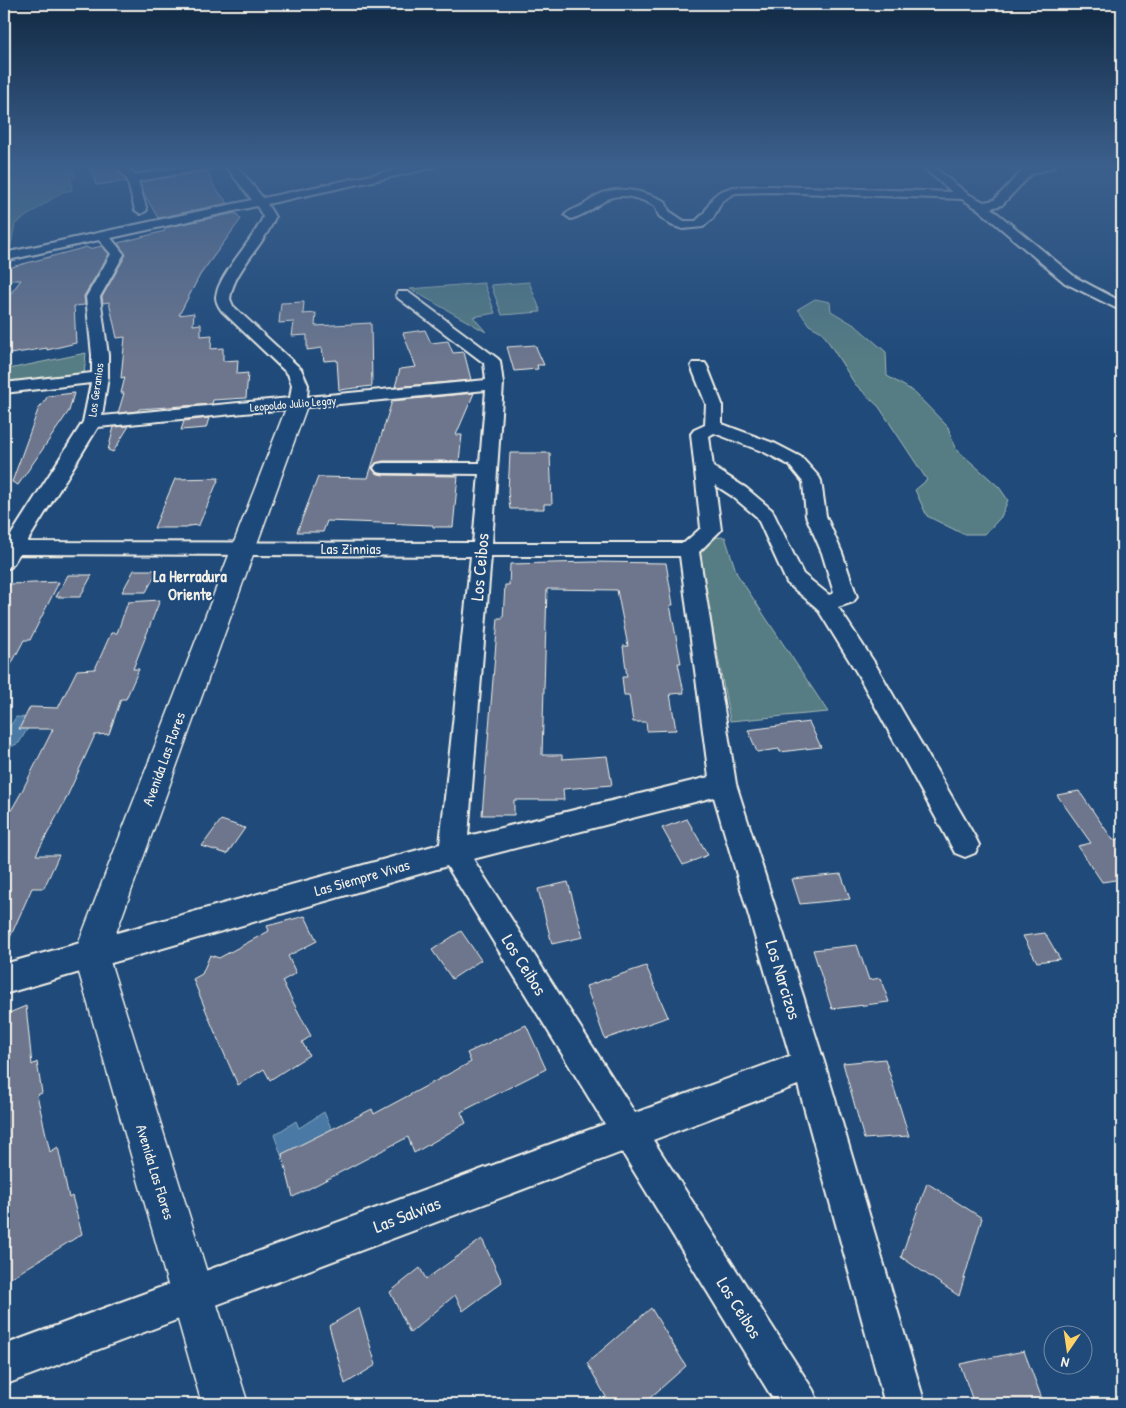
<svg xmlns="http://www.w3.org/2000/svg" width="1126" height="1408" font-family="'Patrick Hand',sans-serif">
<rect width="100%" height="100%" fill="#1f4a7a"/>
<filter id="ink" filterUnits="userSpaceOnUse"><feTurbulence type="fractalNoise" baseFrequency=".02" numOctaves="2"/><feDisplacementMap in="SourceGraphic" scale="10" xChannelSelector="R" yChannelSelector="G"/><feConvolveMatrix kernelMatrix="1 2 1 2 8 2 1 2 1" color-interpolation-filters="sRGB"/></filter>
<g filter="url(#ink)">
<g fill="#567d83" stroke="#a5b7b6">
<polygon points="4,165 91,165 71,168 76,177 71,178 72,190 62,192 15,224 10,250 4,252"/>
<polygon points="529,282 541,312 502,315 491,285"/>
<polygon points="484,283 495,313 473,317 486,332 410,289"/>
<polygon points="815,299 830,302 831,311 856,326 886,352 887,376 913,391 948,427 955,448 999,487 1008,500 1001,517 985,534 963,534 927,516 915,490 927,480 879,407 855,384 822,332 809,325 798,309"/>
<polygon points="86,353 84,376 4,384 4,370"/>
<polygon points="725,537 737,574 828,712 730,721 696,538"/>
</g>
<g fill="#4879a4" stroke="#8da9bf">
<polygon points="16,717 34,718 19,743 8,748 4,746 5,735 4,735 4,726 11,725"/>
<polygon points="324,1112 332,1130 283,1160 274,1135 296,1121 299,1128"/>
</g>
<g fill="#6d768d" stroke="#f4f1e8">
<polygon points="89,165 114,165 126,181 96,185"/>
<polygon points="128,165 186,165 136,173"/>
<polygon points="207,171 215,188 228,203 158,218 143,192 140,182"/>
<polygon points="236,213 241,219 200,275 179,315 194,313 193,325 201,324 201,336 212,335 211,349 223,348 223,361 238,360 237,374 248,373 246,398 213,400 212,404 139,409 138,411 118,413 124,393 121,393 125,377 121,378 125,337 117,338 109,302 103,303 102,297 126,255 118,243 165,231 164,228"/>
<polygon points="102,246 109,254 84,296 85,305 74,306 76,343 47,350 47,348 4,355 4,302 21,280 4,280 4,269 87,247 89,249"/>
<polygon points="304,302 303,314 316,313 315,326 371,323 372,386 339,390 337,360 324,361 322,348 307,350 307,335 292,336 294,322 279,323 281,303"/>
<polygon points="425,330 431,343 448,341 453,353 464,352 471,380 395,387 400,369 416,367 403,333"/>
<polygon points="535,345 544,365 537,365 538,369 514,371 507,347"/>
<polygon points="74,393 69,411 18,485 12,482 38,410 48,396"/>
<polygon points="474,393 456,435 462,435 459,461 383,461 376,463 372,468 376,473 383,475 458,476 453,527 433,527 433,525 327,521 323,532 297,532 318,477 368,478 392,401"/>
<polygon points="209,418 206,428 181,430 184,421"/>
<polygon points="129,426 113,452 108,450 114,427"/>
<polygon points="510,453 550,453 552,504 544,504 544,509 510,509 508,492"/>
<polygon points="219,478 199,525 188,526 187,528 154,528 175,479"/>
<polygon points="593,562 666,563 673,605 670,605 681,663 678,663 684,693 670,694 676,730 647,731 646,722 633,722 629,695 624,695 622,677 627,677 623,646 628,646 617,590 547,589 542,755 562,755 562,759 607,756 612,785 563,789 564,800 514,800 514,815 482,815 498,618 503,618 505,585 509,585 510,564"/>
<polygon points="134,570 158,570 146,592 122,592"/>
<polygon points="68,575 92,575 80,597 56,597"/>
<polygon points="59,582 30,640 24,640 4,678 4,596 10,584"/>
<polygon points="160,600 133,669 139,669 126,699 121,699 109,734 95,735 65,801 36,855 59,855 44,888 32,888 4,951 4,823 21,793 53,729 19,729 30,707 58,708 77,670 95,669 111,633 117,633 128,602"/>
<polygon points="809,722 821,747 780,752 779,749 757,752 748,730"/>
<polygon points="1079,791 1113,840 1122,838 1122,879 1102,882 1078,846 1091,843 1057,795"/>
<polygon points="687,819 708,855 683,865 662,828"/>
<polygon points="221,820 245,828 227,854 202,846"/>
<polygon points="841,874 850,899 800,904 792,879"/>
<polygon points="568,882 583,937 552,944 538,889"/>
<polygon points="305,916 317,941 288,956 296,973 282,981 311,1036 302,1042 309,1055 270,1080 264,1069 238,1085 216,1035 193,979 202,974 210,955 219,958 269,931 267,926"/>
<polygon points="461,931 481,960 452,979 432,950"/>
<polygon points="1045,933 1060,959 1037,962 1023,936"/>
<polygon points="857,945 869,980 880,978 889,1002 832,1009 813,950"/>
<polygon points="646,966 668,1017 605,1039 586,986"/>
<polygon points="26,1006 32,1065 37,1062 42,1093 37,1095 50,1152 58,1147 69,1198 72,1196 82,1234 4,1282 4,1015"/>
<polygon points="526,1025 546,1069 461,1112 466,1123 414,1153 408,1137 293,1197 282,1154 372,1109 374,1114 471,1062 467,1053"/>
<polygon points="885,1059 909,1136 864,1139 843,1063"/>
<polygon points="927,1183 982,1218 959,1296 901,1257"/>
<polygon points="482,1239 502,1282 463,1311 455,1295 410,1333 390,1292 420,1268 426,1279"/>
<polygon points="359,1308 376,1365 345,1384 329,1326"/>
<polygon points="651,1308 686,1366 643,1404 610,1404 587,1363"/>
<polygon points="1024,1351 1044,1404 974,1404 960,1364"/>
</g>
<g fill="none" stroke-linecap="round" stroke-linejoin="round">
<g stroke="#f4f1e8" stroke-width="4">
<g id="street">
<polygon points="116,165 126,165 135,175 196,165 218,165 213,168 138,181 147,210 141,214 135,210 127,179"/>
<path d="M225 165H236L263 198 418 165H437L432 168 267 204 275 217C265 245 233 270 230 299L233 306 301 369 308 385 307 397 486 380 484 363 398 298 396 295 398 292H408L497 358 500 361 503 384 492 543H684L701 528 691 434 694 430 705 425 706 404 691 366 693 363H705L707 366 722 404V424L776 444 801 457 819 477 821 481 826 516 842 553 857 597 853 602 838 607 874 662 975 837 979 845 975 853 965 857 955 853 857 673 817 608 787 583 757 517 732 496 715 485 721 530 699 552 736 784 825 1065 925 1404H885L798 1085 653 1140 813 1390 819 1404H776L622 1152 4 1385V1345L605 1124 447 866 4 994V964L440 844 471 556 19 554 11 567 4 569V546L83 422 91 383 4 393V383L92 373V355L86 297 111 254 99 240 4 261V253L252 200ZM257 206 263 217C253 241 218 275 216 297 216 302 219 307 222 311L288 374 292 385 290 398 102 416 108 377V355L100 297 124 254 111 238ZM486 390 480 463H383L377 464 374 468 377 472 383 473 479 474 473 543 27 542 98 427ZM714 433 764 452 789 465 803 482 806 516 822 553 834 593 829 595 803 574 772 510 746 488 713 467 709 436ZM491 556H680L709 777 468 836ZM714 797 790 1056 635 1113 473 859Z"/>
<path d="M920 165H931L968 194 984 202 994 200 1023 170 1039 165H1055L1054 167 1031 174 1002 205 991 208 1075 277 1122 302V311L1065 283 978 209 962 199 773 192 735 193 722 201 713 218 703 227 683 229 671 225 659 216 655 206C642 199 620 191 606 200 594 207 585 215 571 219L565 215C570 209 579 208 585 204 590 201 593 197 598 195 617 184 646 192 665 201L669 211 684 221H696L704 213 713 197 719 192 733 187 773 186 952 192Z"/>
</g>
</g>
<g stroke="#f4f1e8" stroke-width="3">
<polygon id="secondary" points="298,397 305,399 308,403 108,955 248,1404 202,1404 74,955 288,403 291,399"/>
</g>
<use href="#street" fill="#1f4a7a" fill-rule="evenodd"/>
<use href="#secondary" fill="#1f4a7a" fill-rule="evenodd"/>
</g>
</g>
<linearGradient id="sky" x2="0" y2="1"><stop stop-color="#112943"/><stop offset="0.46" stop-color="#3c608d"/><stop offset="1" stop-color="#3c608d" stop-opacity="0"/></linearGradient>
<rect width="1126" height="362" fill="url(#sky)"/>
<g text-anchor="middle" stroke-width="4" stroke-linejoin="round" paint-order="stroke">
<g font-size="12" fill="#f4f1e8" stroke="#1f4a7a">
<text transform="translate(96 390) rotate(-82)" y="4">Los Geranios</text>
<text transform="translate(293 404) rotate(-5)" y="4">Leopoldo Julio Legay</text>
</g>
<g font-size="15" fill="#f4f1e8" stroke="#1f4a7a">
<text x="351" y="554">Las Zinnias</text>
<text transform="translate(164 759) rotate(-70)" y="5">Avenida Las Flores</text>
<text transform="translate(362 878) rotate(-16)" y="5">Las Siempre Vivas</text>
<text transform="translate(155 1172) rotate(73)" y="5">Avenida Las Flores</text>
</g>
<g font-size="16" font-weight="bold" fill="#f4f1e8" stroke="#1f4a7a">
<text x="190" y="582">La Herradura<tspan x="190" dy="18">Oriente</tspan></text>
</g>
<g font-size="18" fill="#f4f1e8" stroke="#1f4a7a">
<text transform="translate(480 567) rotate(-85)" y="6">Los Ceibos</text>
<text transform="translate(524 965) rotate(58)" y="6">Los Ceibos</text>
<text transform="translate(783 980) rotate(73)" y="6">Los Narcizos</text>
<text transform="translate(407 1215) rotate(-21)" y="6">Las Salvias</text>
<text transform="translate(739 1308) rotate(58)" y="6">Los Ceibos</text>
</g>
</g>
<rect width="1126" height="1408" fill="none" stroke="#1f4a7a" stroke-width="20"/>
<rect x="10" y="10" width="1106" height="1388" fill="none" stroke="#f4f1e8" stroke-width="2" filter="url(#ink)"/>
<g transform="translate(1068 1350) rotate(193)"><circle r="24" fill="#1f4a7a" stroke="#748da6"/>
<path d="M0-4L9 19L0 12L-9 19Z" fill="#ffd166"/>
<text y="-8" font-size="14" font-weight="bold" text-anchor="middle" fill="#f4f1e8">N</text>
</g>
</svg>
